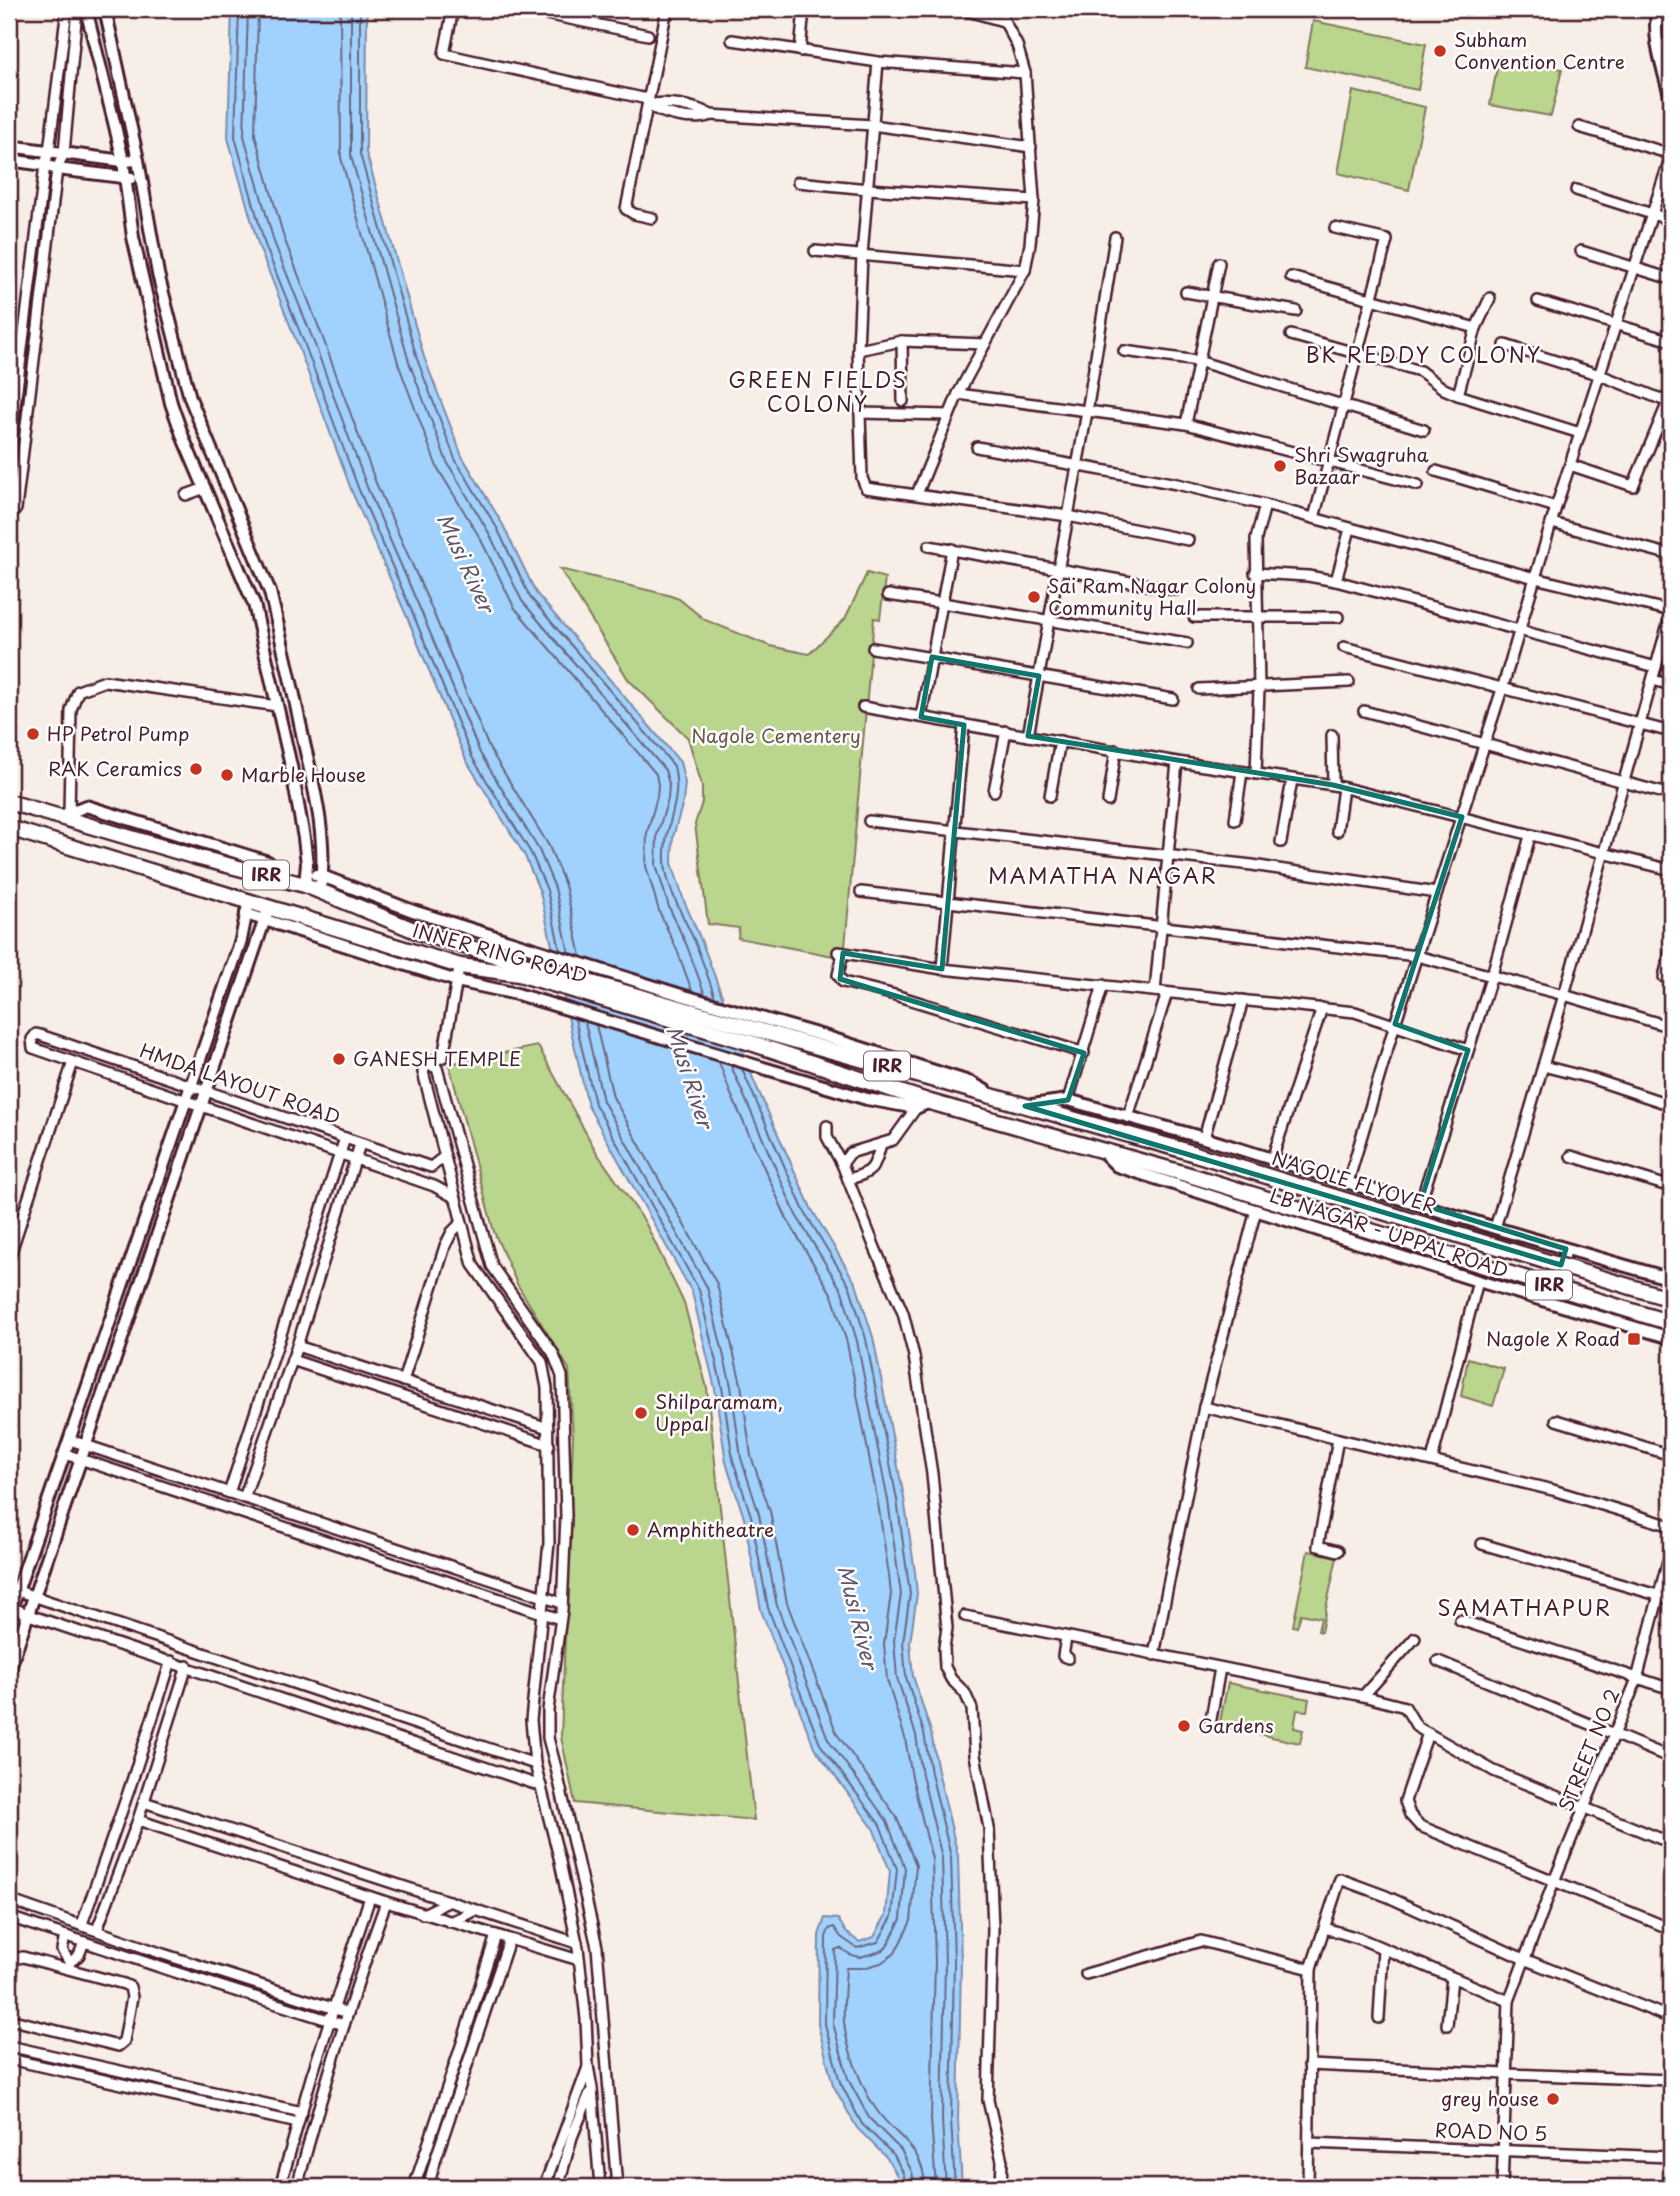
<svg xmlns="http://www.w3.org/2000/svg" width="1680" height="2196" font-family="'Playpen Sans',sans-serif">
<rect width="100%" height="100%" fill="#f7eee8"/>
<filter id="ink" filterUnits="userSpaceOnUse"><feTurbulence type="fractalNoise" baseFrequency=".0143" numOctaves="2"/><feDisplacementMap in="SourceGraphic" scale="14" xChannelSelector="R" yChannelSelector="G"/><feConvolveMatrix kernelMatrix="1 2 1 2 8 2 1 2 1" color-interpolation-filters="sRGB"/></filter>
<g filter="url(#ink)">
<g fill="#bad58d" stroke="#827a5c" stroke-width="2">
<polygon points="1313,21 1426,44 1418,90 1305,67"/>
<polygon points="1499,57 1562,69 1551,116 1490,105"/>
<polygon points="1353,91 1425,107 1409,190 1338,173"/>
<polygon points="560,569 668,595 679,599 705,620 770,646 809,654 845,619 867,573 885,578 880,619 874,618 844,958 738,938 739,928 708,924 695,824 702,802 702,786 688,738 628,679"/>
<polygon points="538,1046 597,1153 645,1222 684,1303 707,1388 754,1820 575,1803 561,1737 573,1438 569,1369 517,1284 494,1232 449,1064"/>
<polygon points="1468,1358 1504,1369 1493,1406 1461,1396"/>
<polygon points="1308,1551 1337,1557 1321,1632 1318,1631 1321,1618 1301,1614 1297,1627 1293,1626"/>
<polygon points="1228,1683 1309,1699 1307,1711 1297,1710 1294,1728 1303,1730 1300,1743 1219,1726"/>
</g>
<polygon fill="#a0d2fd" stroke="#7e8aa9" stroke-width="2" points="232,9 367,9 366,152 424,357 462,456 503,525 536,593 680,762 685,783 683,802 673,837 672,863 684,901 701,940 754,1081 811,1208 856,1284 873,1337 904,1498 915,1572 917,1594 910,1643 913,1676 931,1732 938,1771 958,1856 961,1962 958,2120 962,2187 899,2187 898,2177 887,2158 857,2128 833,2085 818,2025 819,1935 825,1918 838,1919 846,1932 859,1942 874,1937 886,1915 890,1871 873,1828 814,1747 761,1610 744,1518 726,1462 715,1389 692,1292 588,1106 540,892 525,856 466,760 407,617 352,492 297,343 259,247 228,138"/>
<g fill="none" stroke-linecap="round" stroke-linejoin="round">
<g stroke="#6c677f" stroke-width="2">
<polyline points="239,9 235,137 265,245 303,340 359,490 413,614 472,757 531,853 547,890 560,950"/>
<polyline points="248,9 244,136 274,242 312,337 367,487 421,611 480,753 539,850 555,888 569,953"/>
<polyline points="258,9 255,135 284,238 321,333 376,483 431,607 489,748 549,846 565,885 581,956"/>
<polyline points="340,9 341,158 399,366 437,467 480,538 514,607 656,774 658,785 657,797 647,833 646,866 659,911 677,950 692,991"/>
<polyline points="351,9 351,156 409,362 447,462 489,533 522,601 665,770 669,784 668,799 657,835 656,865 669,907 687,946 705,995"/>
<path d="M360 9V154L417 359 455 459 497 528 530 597 674 766C683 805 663 824 665 861 666 888 684 917 695 942 702 960 709 979 715 998"/>
<polyline points="575,1019 595,1104 699,1290 722,1387 733,1460 751,1516 768,1608 820,1744 880,1825 897,1869 892,1917 878,1942 857,1948 841,1937 834,1927 829,1929 826,1937 825,2024 840,2082 862,2124 894,2155 904,2175 906,2187"/>
<polyline points="585,1022 603,1101 707,1287 731,1386 741,1458 759,1514 777,1606 828,1739 887,1821 905,1868 901,1919 886,1948 878,1952 860,1957 851,1955 840,1948 835,1950 833,2023 848,2079 869,2118 901,2150 912,2172 915,2187"/>
<path d="M596 1025 613 1097 717 1284 741 1384 751 1456 770 1511 787 1603 837 1734 896 1816 916 1865 911 1921 895 1953 881 1963 863 1968H846C845 1984 843 2005 844 2022 846 2047 863 2092 878 2112 898 2139 924 2147 925 2187"/>
<polyline points="719,1062 730,1092 787,1219 832,1295 847,1343 878,1503 889,1575 891,1594 884,1644 887,1680 905,1738 912,1777 932,1859 935,1962 931,2120 936,2187"/>
<polyline points="731,1066 796,1215 842,1291 857,1341 888,1501 901,1594 894,1641 897,1678 916,1735 922,1775 942,1858 945,1962 942,2120 946,2187"/>
<polyline points="742,1069 804,1211 850,1287 866,1339 897,1500 910,1594 903,1642 906,1677 924,1733 931,1773 951,1857 954,1962 951,2120 955,2187"/>
</g>
<g stroke="#4a1f2b" stroke-width="14">
<g id="minor">
<polyline points="453,9 444,54 647,99"/>
<polyline points="521,9 648,35"/>
<polyline points="961,9 1003,21"/>
<polyline points="732,40 878,62 1025,73"/>
<polyline points="1657,44 1671,46"/>
<polyline points="800,51 804,9"/>
<polyline points="878,62 862,255 858,350 862,478 866,488 1068,516 1188,540"/>
<path d="M648 105C666 100 695 106 711 115L872 125 1031 147"/>
<path d="M648 105C665 115 693 122 711 115"/>
<polyline points="1579,127 1671,154"/>
<polyline points="798,182 868,189 1034,200"/>
<polyline points="1576,190 1671,220"/>
<polyline points="652,218 634,214 626,209 667,9"/>
<polyline points="815,251 1025,270"/>
<polyline points="1581,251 1671,279"/>
<polyline points="1291,277 1476,328"/>
<polyline points="1186,292 1296,311"/>
<polyline points="1538,301 1671,341"/>
<polyline points="1291,335 1420,371 1444,389 1458,395 1580,433"/>
<polyline points="902,341 903,401"/>
<polyline points="1505,345 1600,375 1671,403"/>
<polyline points="858,350 902,341 985,344"/>
<polyline points="1124,351 1198,361 1424,430"/>
<polyline points="958,394 1186,424 1418,485"/>
<polyline points="1458,395 1476,328 1490,298"/>
<polyline points="860,413 949,415"/>
<polyline points="1186,424 1219,263"/>
<polyline points="977,447 1177,484 1265,505 1535,578 1671,611"/>
<polyline points="9,453 45,165 49,151 67,9"/>
<polyline points="1570,465 1633,486 1668,402"/>
<polyline points="1436,471 1556,507"/>
<polyline points="917,494 958,394 1025,270 1030,244 1034,200 1025,73 1017,45 998,9"/>
<polyline points="186,495 205,488"/>
<polyline points="9,510 14,511 16,509 57,169 64,153 77,9"/>
<polyline points="1314,518 1387,240 1335,228"/>
<polyline points="1552,523 1671,555"/>
<polyline points="929,546 1176,590"/>
<polyline points="1255,573 1308,576 1336,581 1350,529"/>
<polyline points="1336,581 1656,667"/>
<polyline points="888,595 942,603 952,549"/>
<polyline points="1194,617 1338,617"/>
<polyline points="1344,647 1671,732"/>
<polyline points="873,648 1173,699"/>
<polyline points="1653,680 1671,685"/>
<polyline points="1199,689 1349,682"/>
<polyline points="863,707 1177,762 1333,785 1671,870"/>
<polyline points="1364,711 1671,795"/>
<polyline points="921,717 942,603 1187,643"/>
<polyline points="1332,735 1333,785"/>
<polyline points="1028,736 1087,412 1115,237"/>
<polyline points="1256,774 1259,688 1256,539 1265,505"/>
<polyline points="994,791 1006,731"/>
<polyline points="1050,796 1060,741"/>
<polyline points="1108,801 1116,750"/>
<polyline points="69,813 71,710 78,691 105,681 277,706"/>
<polyline points="1235,820 1242,772"/>
<polyline points="869,821 1252,865 1437,893"/>
<polyline points="1337,831 1343,788"/>
<polyline points="1281,842 1292,780"/>
<polyline points="861,892 1417,956 1564,995 1671,1027"/>
<polyline points="838,952 942,969 1355,1012 1468,1050"/>
<polyline points="843,953 838,975 843,982 895,995 1084,1053"/>
<polyline points="942,969 964,725"/>
<polyline points="1664,977 1671,949"/>
<polyline points="1155,991 1177,762"/>
<polyline points="427,1064 443,1057 458,974"/>
<polyline points="1543,1066 1590,1078 1671,1105"/>
<polyline points="1068,1100 1103,985"/>
<polyline points="1128,1117 1167,993"/>
<polyline points="827,1126 827,1137 842,1164 850,1153 893,1140 916,1108"/>
<polyline points="1204,1138 1243,1000"/>
<polyline points="445,1156 431,1167 40,1035 36,1034 32,1039 33,1048 434,1186 456,1198"/>
<polyline points="1571,1156 1671,1187"/>
<polyline points="1272,1159 1322,1008"/>
<polyline points="842,1164 875,1248 903,1313 914,1356 932,1474 947,1628 944,1648 945,1667 951,1679 965,1693 972,1709 975,1755 989,1828 993,1929 988,2100 1002,2161 1001,2187"/>
<path d="M848 1179C873 1173 874 1169 881 1144"/>
<polyline points="1348,1182 1395,1024 1503,686 1556,507 1671,156"/>
<polyline points="1420,1204 1492,975 1530,836"/>
<polyline points="1495,1228 1564,995 1671,613"/>
<polyline points="9,1258 73,1062"/>
<polyline points="297,1346 548,1428"/>
<polyline points="292,1360 549,1445"/>
<polyline points="403,1381 445,1246 452,1232 461,1223"/>
<polyline points="1204,1407 1553,1490 1671,1526"/>
<polyline points="1556,1420 1671,1455"/>
<polyline points="1338,1439 1318,1546 1338,1551"/>
<polyline points="70,1440 562,1603"/>
<polyline points="65,1454 560,1619"/>
<polyline points="1432,1460 1478,1281"/>
<polyline points="229,1493 345,1138"/>
<polyline points="244,1498 297,1346 360,1144"/>
<polyline points="1482,1544 1671,1599"/>
<polyline points="18,1591 535,1764"/>
<polyline points="12,1607 29,1615 541,1786"/>
<polyline points="965,1616 1363,1696 1405,1707 1417,1727 1494,1771 1671,1843"/>
<polyline points="1460,1620 1671,1689"/>
<polyline points="1066,1638 1063,1656 1068,1658"/>
<polyline points="1154,1655 1204,1407 1256,1210"/>
<polyline points="1438,1661 1671,1758"/>
<polyline points="1363,1696 1415,1638"/>
<polyline points="1210,1725 1220,1668"/>
<polyline points="1428,1733 1405,1801 1410,1815 1420,1826 1671,1929"/>
<polyline points="144,1802 577,1943"/>
<polyline points="138,1820 386,1902 579,1960"/>
<polyline points="9,1900 163,1954 348,2013"/>
<polyline points="423,1914 450,1901"/>
<polyline points="9,1917 175,1972 344,2025"/>
<polyline points="450,1922 477,1910"/>
<polyline points="82,1924 128,1793 171,1661"/>
<polyline points="1325,1928 1361,1939 1509,2001"/>
<polyline points="97,1930 138,1820 187,1666"/>
<polyline points="65,1936 62,1950 70,1963 79,1955 84,1942"/>
<polyline points="9,1960 23,1957 124,1984 130,1987 132,1997 124,2041 118,2046 9,2019"/>
<polyline points="1086,1974 1201,1941 1311,1969"/>
<polyline points="1379,2018 1383,1949"/>
<polyline points="1447,2025 1452,1978"/>
<polyline points="9,2046 302,2112"/>
<polyline points="9,2059 298,2123"/>
<polyline points="1309,2065 1506,2074 1671,2080"/>
<polyline points="1309,2143 1671,2157"/>
<polyline points="280,2187 311,2078 370,1897"/>
<path d="M297 2187C322 2091 352 1996 386 1902"/>
<polyline points="414,2187 462,2043 496,1935"/>
<polyline points="428,2187 436,2158 509,1940"/>
<polyline points="544,2187 588,2067"/>
<polyline points="558,2187 572,2137 590,2093"/>
<polyline points="600,2187 592,2088 588,2066 586,2019 578,1948 559,1857 535,1764 531,1720 549,1543 547,1388 542,1362 473,1265 423,1072 427,1064 437,1068 492,1266 553,1353 562,1376 566,1516 562,1610 548,1710 548,1738 556,1768 597,1947 617,2187"/>
<polyline points="1308,2187 1311,1969 1340,1879 1386,1896 1524,1959 1671,2018"/>
<polyline points="1502,2187 1509,2001 1554,1881 1637,1679 1671,1549"/>
</g>
</g>
<g stroke="#4a1f2b" stroke-width="16">
<g id="tertiary">
<polyline points="86,9 115,126 123,161 133,237 171,403 184,440 254,604 291,766 304,838 307,864 305,885"/>
<path d="M105 9 138 160 158 274 190 398 270 592C282 642 294 692 304 743 315 791 328 842 320 891"/>
<path d="M1658 9C1651 38 1664 71 1671 99"/>
<polyline points="9,146 123,161 138,160"/>
<polyline points="9,160 45,165 57,169 131,178"/>
<polyline points="59,817 86,806 268,862 287,880"/>
<polyline points="316,875 322,876 413,911 681,995 827,1037 972,1083 986,1091"/>
<polyline points="246,914 457,981 517,994 867,1099 916,1108 930,1102"/>
<polyline points="1032,1105 1068,1100 1204,1138 1495,1228 1671,1279"/>
<polyline points="1101,1150 1117,1166 1478,1281 1671,1338"/>
<polyline points="1554,1293 1566,1249"/>
<polyline points="9,1615 241,940 249,900"/>
<polyline points="9,1670 269,907"/>
</g>
</g>
<g stroke="#4a1f2b" stroke-width="19">
<g id="trunk">
<polyline points="9,802 196,857 305,885 421,933 517,962 1179,1149 1432,1227"/>
<polyline points="9,828 460,966 519,974 751,1043 930,1102 1193,1176 1426,1248"/>
</g>
</g>
<use href="#minor" stroke="#fff" stroke-width="9"/>
<use href="#tertiary" stroke="#fff" stroke-width="10"/>
<use href="#trunk" stroke="#fff" stroke-width="14"/>
<g stroke="#4a1f2b" stroke-width="19" stroke-linecap="butt">
<g id="trunk-bridge">
<polyline points="1432,1227 1671,1299"/>
<polyline points="1426,1248 1671,1323"/>
</g>
</g>
<use href="#trunk-bridge" stroke="#fff" stroke-width="14"/>
</g>
</g>
<path fill="none" stroke="#0f766e" stroke-width="5" stroke-linejoin="round" d="M932 657 1039 676 1028 736 1333 785 1462 817 1395 1024 1468 1050 1420 1204 1566 1249 1561 1265 1025 1106 1068 1100 1084 1053 840 979 843 953 942 969 964 725 921 717Z"/>
<g fill="#c8321e" stroke="#fff" stroke-width="2.5">
<circle cx="1440" cy="51" r="7"/>
<circle cx="1280" cy="466" r="7"/>
<circle cx="1034" cy="597" r="7"/>
<circle cx="33" cy="734" r="7"/>
<circle cx="196" cy="769" r="7"/>
<circle cx="227" cy="775" r="7"/>
<circle cx="339" cy="1059" r="7"/>
<rect x="1627" y="1332" width="14" height="14" rx="3.5"/>
<circle cx="641" cy="1413" r="7"/>
<circle cx="633" cy="1530" r="7"/>
<circle cx="1184" cy="1726" r="7"/>
<circle cx="1553" cy="2099" r="7"/>
</g>
<g text-anchor="middle" stroke-width="5" stroke-linejoin="round" paint-order="stroke">
<g fill="#fff" stroke="#80626b" stroke-width="2">
<rect x="243" y="860.5" width="46" height="29" rx="5"/>
<rect x="864" y="1051.5" width="46" height="29" rx="5"/>
<rect x="1526" y="1270.5" width="46" height="29" rx="5"/>
</g>
<g font-size="18" font-weight="bold" fill="#4a1f2b">
<text x="266" y="881">IRR</text>
<text x="887" y="1072">IRR</text>
<text x="1549" y="1291">IRR</text>
</g>
<g font-size="19" fill="#4a1f2b" stroke="#fff" text-anchor="start">
<text x="1454" y="47">Subham<tspan x="1454" dy="22">Convention Centre</tspan></text>
<text x="1294" y="462">Shri Swagruha<tspan x="1294" dy="22">Bazaar</tspan></text>
<text x="1048" y="593">Sai Ram Nagar Colony<tspan x="1048" dy="22">Community Hall</tspan></text>
<text x="47" y="741">HP Petrol Pump</text>
<text x="182" y="776" text-anchor="end">RAK Ceramics</text>
<text x="241" y="782">Marble House</text>
<text x="353" y="1066">GANESH TEMPLE</text>
<text x="1620" y="1346" text-anchor="end">Nagole X Road</text>
<text x="655" y="1409">Shilparamam,<tspan x="655" dy="22">Uppal</tspan></text>
<text x="647" y="1537">Amphitheatre</text>
<text x="1198" y="1733">Gardens</text>
<text x="1539" y="2106" text-anchor="end">grey house</text>
</g>
<g font-size="19" fill="#6c5648" stroke="#fff">
<text x="776" y="743">Nagole Cementery</text>
</g>
<g font-size="19" fill="#4a1f2b" stroke="#fff">
<text transform="translate(500 953) rotate(15)" y="7">INNER RING ROAD</text>
<text transform="translate(240 1084) rotate(19)" y="7">HMDA LAYOUT ROAD</text>
<text transform="translate(1354 1182) rotate(17)" y="7">NAGOLE FLYOVER</text>
<text transform="translate(1389 1233) rotate(18)" y="7">LB NAGAR - UPPAL ROAD</text>
<text transform="translate(1589 1750) rotate(-68)" y="7">STREET NO 2</text>
<text transform="translate(1491 2132) rotate(2)" y="7">ROAD NO 5</text>
</g>
<g font-size="21" letter-spacing="2" fill="#4a1f2b" stroke="#fff">
<text x="1424" y="363">BK REDDY COLONY</text>
<text x="818" y="388">GREEN FIELDS<tspan x="818" dy="24">COLONY</tspan></text>
<text x="1103" y="884">MAMATHA NAGAR</text>
<text x="1525" y="1616">SAMATHAPUR</text>
</g>
<g font-size="21" font-style="italic" fill="#64556a" stroke="#fff">
<text transform="translate(465 563) rotate(65)" y="7">Musi River</text>
<text transform="translate(689 1077) rotate(72)" y="7">Musi River</text>
<text transform="translate(857 1617) rotate(76)" y="7">Musi River</text>
</g>
</g>
<rect width="1680" height="2196" fill="none" stroke="#fff" stroke-width="35"/>
<rect x="18" y="18" width="1645" height="2161" fill="none" stroke="#4a1f2b" stroke-width="2.5" filter="url(#ink)"/>
</svg>
